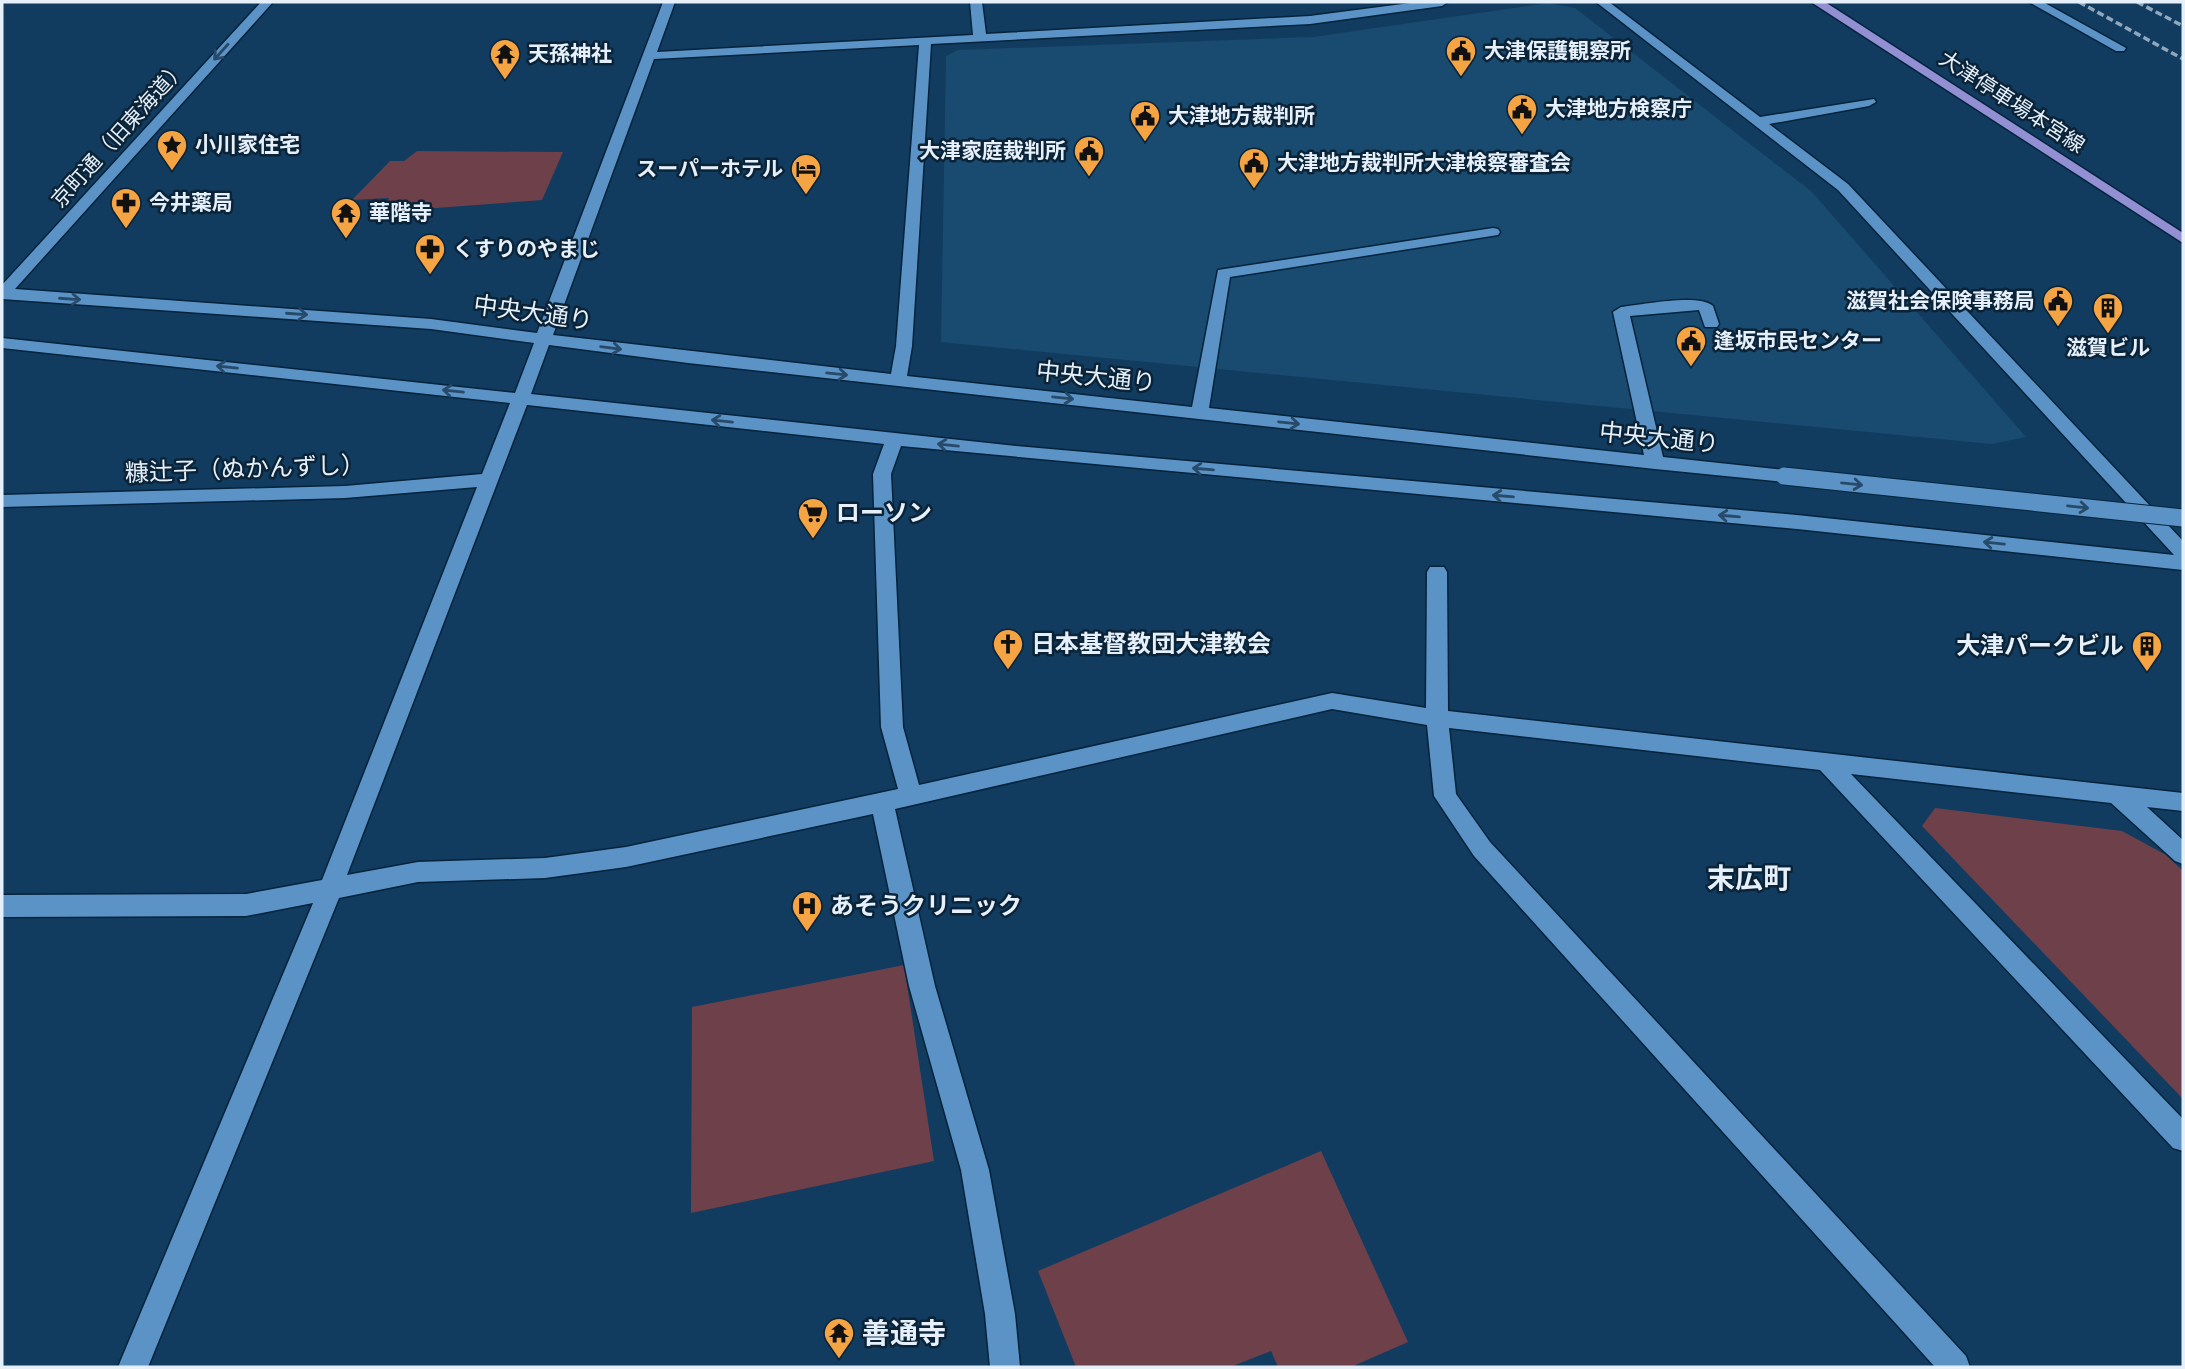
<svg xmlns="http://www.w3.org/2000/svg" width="2185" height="1369" font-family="Overpass,'Noto Sans JP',sans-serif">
<rect width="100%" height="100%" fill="#113c60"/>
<polygon fill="#194a70" points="1548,3 1575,8 1812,192 2026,437 1991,444 941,342 946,56 958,50 1313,37"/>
<g fill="#6e4049">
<polygon points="417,151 563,152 542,200 382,212 389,198 352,200 390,161 404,161"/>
<polygon points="1935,808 2122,831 2166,855 2183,871 2183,1099 1922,826"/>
<polygon points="904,965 934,1161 691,1213 692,1007"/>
<polygon points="1321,1151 1408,1342 1351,1367 1278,1367 1271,1351 1230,1367 1076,1367 1038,1271"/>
</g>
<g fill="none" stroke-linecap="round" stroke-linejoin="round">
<g stroke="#05233b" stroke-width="3">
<g id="minor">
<path d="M261 2H273L15 289 431 319 537 333 663 2H675L657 52 973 35 970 2H982L986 34 1310 16 1418 2H1448L1442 6 1310 24 931 44 912 346 907 376 1192 407 1218 270 1493 228 1498 229 1500 232 1498 235 1230 277 1209 408 1644 455 1613 312 1621 307C1641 305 1699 293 1713 306L1719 324 1717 327H1705L1699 310 1630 316 1663 457 1784 470 1790 472 1793 476 1790 480 1784 482 1655 469 688 363 549 345 531 394 1016 446 1797 515 2174 555 1838 190 1596 2H1609L1760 117 1874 99 1876 102 1869 106 1769 124 1848 184 2183 541V570L1797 529 901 446 891 474 903 727 919 785 1332 693 1426 708 1427 572 1430 567H1444L1447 572 1448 711 2183 793V811L2147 807 2183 840V864L2175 861 2111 803 1851 774 2183 1119V1151L2173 1148 1820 770 1449 728 1456 794 1490 842 1966 1356 1970 1367H1935L1474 856 1434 796 1427 725 1332 709 895 809 935 986 989 1170 1015 1314 1020 1367H990L985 1314 961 1170 909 986 873 814 626 867 545 878 418 882 339 898 148 1367H118L313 903 246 916 2 917V895L246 894 322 880 477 487 345 498 2 507V495L345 486 482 474 510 403 2 348V338L515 393 534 343 431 329 2 299V285ZM919 45 896 346 891 374 553 335 654 59ZM527 405 884 444 873 474 881 727 898 789 626 847 545 858 418 862 347 875Z"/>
<polygon points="2029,2 2043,2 2126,48 2124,51 2116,51"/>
</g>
</g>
<g stroke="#05233b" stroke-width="3">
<polygon id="major" points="1811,2 1825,2 2183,233 2183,243"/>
</g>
<use href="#minor" fill="#5b93c6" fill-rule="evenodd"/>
<use href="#major" fill="#928fd3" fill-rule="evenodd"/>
<g stroke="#90a8bd" stroke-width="3.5" stroke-dasharray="7 3.5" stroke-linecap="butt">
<polyline points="2079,2 2183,59"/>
<polyline points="2137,2 2183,26"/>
</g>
<g stroke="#05233b" stroke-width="19" stroke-linecap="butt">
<polyline id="minor-bridge" points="1784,476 2183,518"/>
</g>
<use href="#minor-bridge" stroke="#5b93c6" stroke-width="17"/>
</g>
<defs><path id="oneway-shaft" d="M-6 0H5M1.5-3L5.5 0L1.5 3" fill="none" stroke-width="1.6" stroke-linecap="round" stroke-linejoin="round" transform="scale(1.75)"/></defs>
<g stroke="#274a69">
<use href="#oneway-shaft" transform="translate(221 52) rotate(132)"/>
<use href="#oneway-shaft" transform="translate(70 299) rotate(4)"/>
<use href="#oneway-shaft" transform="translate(297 314) rotate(4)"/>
<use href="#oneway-shaft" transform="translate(611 348) rotate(8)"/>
<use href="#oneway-shaft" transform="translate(227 367) rotate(-174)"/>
<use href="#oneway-shaft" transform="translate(837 374) rotate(6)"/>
<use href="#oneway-shaft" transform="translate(453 391) rotate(-174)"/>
<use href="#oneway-shaft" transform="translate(1063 398) rotate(6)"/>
<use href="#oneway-shaft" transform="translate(722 421) rotate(-174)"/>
<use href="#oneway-shaft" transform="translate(1289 423) rotate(6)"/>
<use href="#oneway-shaft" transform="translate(948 445) rotate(-174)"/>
<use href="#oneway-shaft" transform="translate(1203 469) rotate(-175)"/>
<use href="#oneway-shaft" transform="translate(1852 484) rotate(6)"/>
<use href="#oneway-shaft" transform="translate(1503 496) rotate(-175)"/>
<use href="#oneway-shaft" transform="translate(2078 507) rotate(6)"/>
<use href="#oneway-shaft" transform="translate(1729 516) rotate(-175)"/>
<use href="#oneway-shaft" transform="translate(1994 543) rotate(-174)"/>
</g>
<defs>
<g id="civic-pin" transform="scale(1.575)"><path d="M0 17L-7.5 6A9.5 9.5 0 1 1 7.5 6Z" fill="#f4a443" stroke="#0b2337"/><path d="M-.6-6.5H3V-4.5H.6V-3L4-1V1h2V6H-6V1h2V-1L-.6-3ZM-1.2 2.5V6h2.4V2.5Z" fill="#111"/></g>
<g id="temple-pin" transform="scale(1.575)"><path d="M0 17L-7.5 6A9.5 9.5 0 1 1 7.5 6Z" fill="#f4a443" stroke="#0b2337"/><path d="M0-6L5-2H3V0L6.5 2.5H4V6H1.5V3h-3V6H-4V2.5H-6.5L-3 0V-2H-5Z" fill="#111"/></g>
<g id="sight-pin" transform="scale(1.575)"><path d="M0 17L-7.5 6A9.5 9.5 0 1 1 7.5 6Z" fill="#f4a443" stroke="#0b2337"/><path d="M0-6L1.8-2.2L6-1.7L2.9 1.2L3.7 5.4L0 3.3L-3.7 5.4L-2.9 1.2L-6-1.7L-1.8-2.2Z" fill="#111"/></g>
<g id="hotel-pin" transform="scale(1.575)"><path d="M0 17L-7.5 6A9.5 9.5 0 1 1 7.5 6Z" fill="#f4a443" stroke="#0b2337"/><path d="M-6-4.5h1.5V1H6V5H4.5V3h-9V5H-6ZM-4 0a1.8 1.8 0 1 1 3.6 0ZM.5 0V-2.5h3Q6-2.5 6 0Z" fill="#111"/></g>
<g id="pharmacy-pin" transform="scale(1.575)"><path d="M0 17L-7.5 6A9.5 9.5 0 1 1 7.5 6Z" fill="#f4a443" stroke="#0b2337"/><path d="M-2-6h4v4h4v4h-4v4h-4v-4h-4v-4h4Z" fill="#111"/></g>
<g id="building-pin" transform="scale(1.575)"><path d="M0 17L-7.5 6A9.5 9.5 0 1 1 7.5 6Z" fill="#f4a443" stroke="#0b2337"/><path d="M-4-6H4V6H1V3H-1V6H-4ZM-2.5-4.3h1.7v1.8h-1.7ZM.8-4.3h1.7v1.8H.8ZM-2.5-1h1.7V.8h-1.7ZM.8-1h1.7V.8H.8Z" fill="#111"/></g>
<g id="supermarket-pin" transform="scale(1.575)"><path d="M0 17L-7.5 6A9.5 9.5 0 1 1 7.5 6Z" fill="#f4a443" stroke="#0b2337"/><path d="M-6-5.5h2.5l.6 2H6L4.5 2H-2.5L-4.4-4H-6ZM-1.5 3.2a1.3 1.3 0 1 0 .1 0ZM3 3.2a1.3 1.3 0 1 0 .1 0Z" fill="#111"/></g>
<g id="church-pin" transform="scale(1.575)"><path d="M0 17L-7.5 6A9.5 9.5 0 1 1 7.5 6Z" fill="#f4a443" stroke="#0b2337"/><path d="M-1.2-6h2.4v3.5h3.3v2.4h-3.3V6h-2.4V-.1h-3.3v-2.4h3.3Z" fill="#111"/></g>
<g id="hospital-pin" transform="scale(1.575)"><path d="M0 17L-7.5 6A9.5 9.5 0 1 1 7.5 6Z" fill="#f4a443" stroke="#0b2337"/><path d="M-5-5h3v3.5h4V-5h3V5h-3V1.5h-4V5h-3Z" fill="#111"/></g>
</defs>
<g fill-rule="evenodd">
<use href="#civic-pin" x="1461" y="51"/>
<use href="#temple-pin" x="505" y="54"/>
<use href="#civic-pin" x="1522" y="109"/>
<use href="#civic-pin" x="1145" y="116"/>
<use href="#sight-pin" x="172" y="145"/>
<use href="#civic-pin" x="1089" y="151"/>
<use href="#civic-pin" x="1254" y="163"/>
<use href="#hotel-pin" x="806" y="169"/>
<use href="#pharmacy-pin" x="126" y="203"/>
<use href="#temple-pin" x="346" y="213"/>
<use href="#pharmacy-pin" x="430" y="249"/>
<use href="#civic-pin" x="2058" y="301"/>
<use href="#building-pin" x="2108" y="308"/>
<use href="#civic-pin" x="1691" y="341"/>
<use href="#supermarket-pin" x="813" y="513"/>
<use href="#church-pin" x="1008" y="644"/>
<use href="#building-pin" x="2147" y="646"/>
<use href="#hospital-pin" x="807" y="906"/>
<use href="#temple-pin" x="839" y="1333"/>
</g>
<g text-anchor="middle" stroke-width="5" stroke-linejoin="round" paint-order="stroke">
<g font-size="21" font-weight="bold" fill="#e5f0fb" stroke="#0b2337" text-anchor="start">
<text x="1484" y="58">大津保護観察所</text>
<text x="528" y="61">天孫神社</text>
<text x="1545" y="116">大津地方検察庁</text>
<text x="1168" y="123">大津地方裁判所</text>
<text x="195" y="152">小川家住宅</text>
<text x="1066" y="158" text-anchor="end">大津家庭裁判所</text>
<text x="1277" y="170">大津地方裁判所大津検察審査会</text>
<text x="783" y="176" text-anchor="end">スーパーホテル</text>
<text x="149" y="210">今井薬局</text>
<text x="369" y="220">華階寺</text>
<text x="453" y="256">くすりのやまじ</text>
<text x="2035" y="308" text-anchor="end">滋賀社会保険事務局</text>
<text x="1714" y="348">逢坂市民センター</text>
<text x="2108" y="355" text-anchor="middle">滋賀ビル</text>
</g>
<g font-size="21" fill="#e5f0fb" stroke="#0b2337">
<text transform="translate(2012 102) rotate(33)" y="7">大津停車場本宮線</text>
<text transform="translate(119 134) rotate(-48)" y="7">京町通（旧東海道）</text>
</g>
<g font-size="24" fill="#e5f0fb" stroke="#0b2337">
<text transform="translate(533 313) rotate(8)" y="8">中央大通り</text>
<text transform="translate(1096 377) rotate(6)" y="8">中央大通り</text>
<text transform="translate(1659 438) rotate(6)" y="8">中央大通り</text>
<text transform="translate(245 469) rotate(-2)" y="8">糠辻子（ぬかんずし）</text>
</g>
<g font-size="24" font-weight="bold" fill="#e5f0fb" stroke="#0b2337" text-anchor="start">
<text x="836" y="521">ローソン</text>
<text x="1031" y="652">日本基督教団大津教会</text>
<text x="2124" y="654" text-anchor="end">大津パークビル</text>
<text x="830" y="914">あそうクリニック</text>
</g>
<g font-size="28" font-weight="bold" fill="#e5f0fb" stroke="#0b2337">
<text x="1749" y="888">末広町</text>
</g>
<g font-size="28" font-weight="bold" fill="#e5f0fb" stroke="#0b2337" text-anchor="start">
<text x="862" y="1343">善通寺</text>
</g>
</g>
<rect width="2185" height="1369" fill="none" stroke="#e5f0fb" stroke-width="7"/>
</svg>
